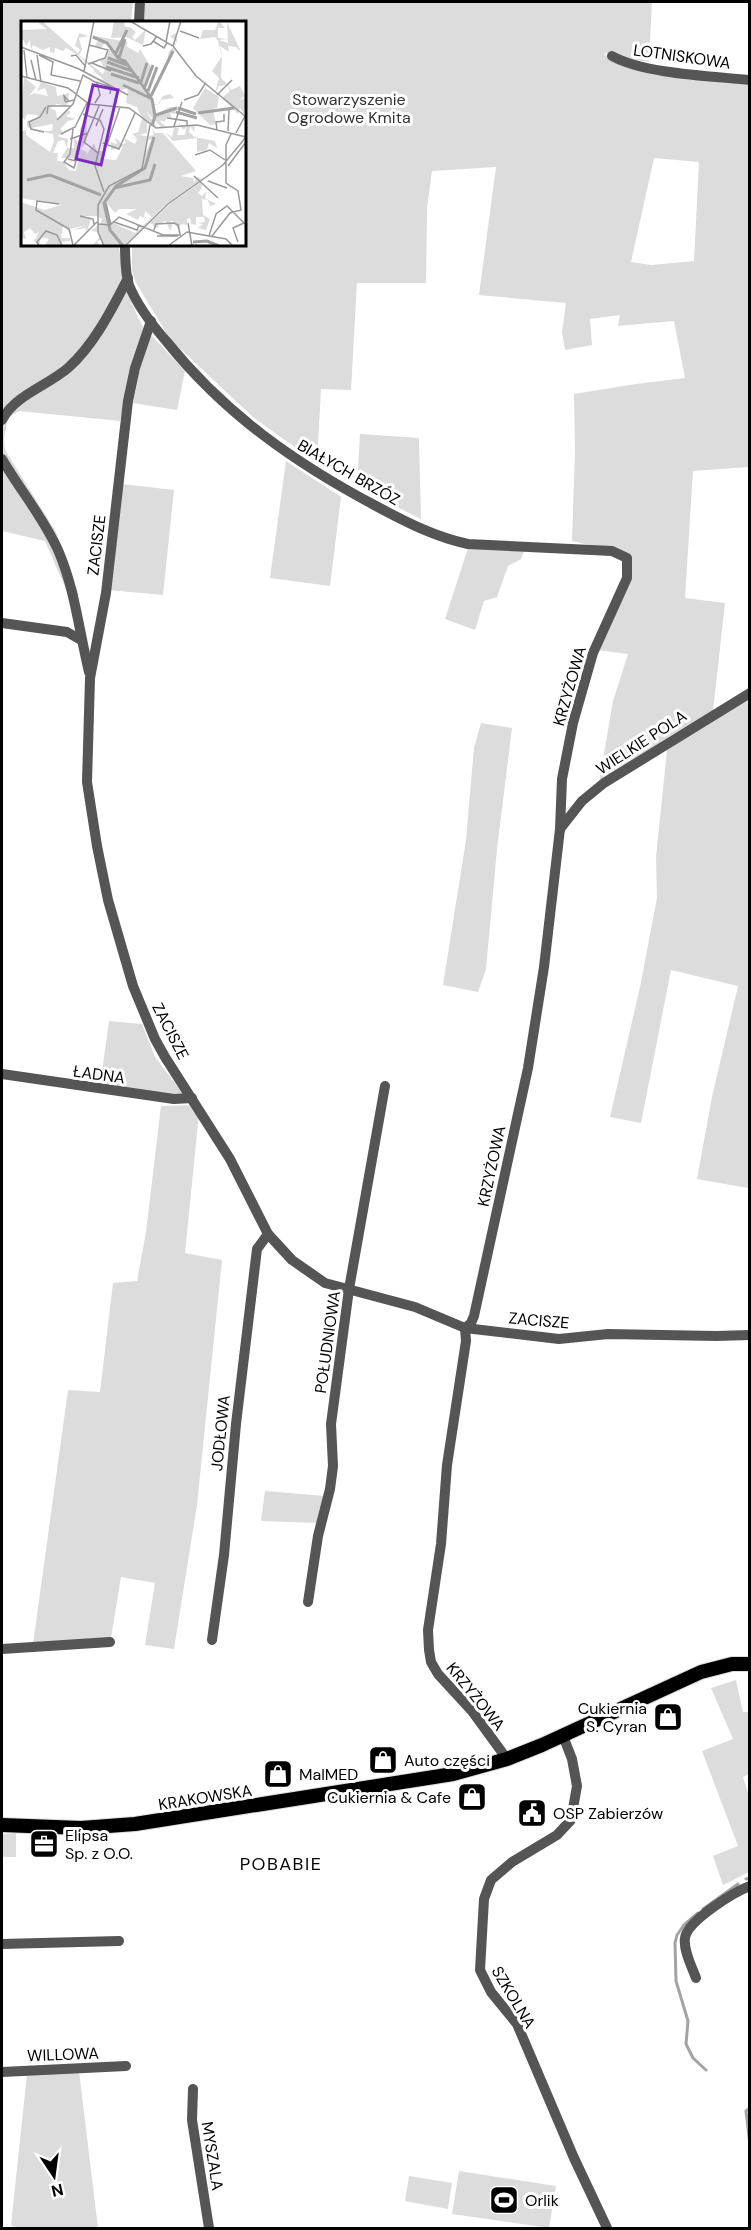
<svg xmlns="http://www.w3.org/2000/svg" width="751" height="2230" font-family="'DM Sans',sans-serif">
<rect width="100%" height="100%" fill="#fff"/>
<g fill="#dcdcdc" fill-rule="evenodd">
<path d="M2 2H133L131 22H22V244L119 245C122 278 128 301 145 330L131 374 120 421 19 411 8 418 4 438 5 450 56 532 79 595 69 596 45 541 2 531V533Z"/>
<path d="M145 2H652L649 62 623 58 614 51 604 54 613 62 749 84V467L693 471 685 598 725 603 713 711 673 734 599 783 613 701 628 654 597 650 632 570V555L572 541 575 450 574 394 636 384 685 378 674 321 618 326 620 315 590 319 592 345 565 350 562 332 566 303 479 295 496 167 432 171 427 208 426 283H357L351 390 321 389 317 463 254 418 170 339 135 281 132 270V245L244 244V22H144ZM654 158 699 162 694 261 651 265 631 262Z"/>
<polygon points="152,336 185,371 177,410 133,403 145,344"/>
<polygon points="360,434 419,438 421,519 357,487"/>
<polygon points="286,461 341,497 330,586 270,578"/>
<polygon points="122,484 174,490 163,595 109,590"/>
<polygon points="468,548 524,551 521,559 508,566 497,597 484,601 475,630 445,619"/>
<polygon points="749,697 750,1178 748,1188 697,1179 712,1097 738,986 671,970 641,1123 610,1117 640,987 657,898 656,857 667,750"/>
<polygon points="481,723 512,728 497,849 486,969 478,992 443,985 466,840 474,748"/>
<polygon points="109,1021 142,1024 155,1057 184,1095 176,1095 100,1086"/>
<polygon points="193,1105 199,1113 185,1253 222,1260 197,1505 174,1649 145,1645 155,1583 121,1577 111,1638 33,1644 68,1390 100,1392 113,1283 137,1281 146,1232 161,1106"/>
<polygon points="265,1491 325,1496 319,1523 261,1521"/>
<polygon points="736,1680 743,1712 749,1712 749,1774 743,1777 749,1795 749,1872 723,1885 713,1856 738,1846 702,1751 733,1739 711,1688"/>
<polygon points="16,1833 16,1857 2,1857 2,1834"/>
<polygon points="79,2071 98,2228 14,2228 11,2225 27,2074"/>
<polygon points="459,2171 556,2186 549,2228 452,2214"/>
<polygon points="409,2176 452,2183 448,2209 405,2201"/>
</g>
<g fill="none" stroke-linecap="round" stroke-linejoin="round">
<g stroke="#a3a3a3" stroke-width="3">
<polyline points="746,1879 750,1878"/>
<polyline points="703,1909 738,1884"/>
<polyline points="698,1913 684,1925 677,1935 675,1943 676,1981 688,2021 686,2044 693,2058 706,2070"/>
<polyline points="750,2108 746,2111 750,2145"/>
</g>
<g stroke="#dbdbdb" stroke-width="16">
<polyline id="major" points="2,1825 81,1828 135,1824 453,1774 507,1759 542,1745 701,1672 732,1664 750,1664"/>
</g>
<g stroke="#555" stroke-width="10">
<polyline points="139,22 140,2"/>
<path d="M612 56C644 74 711 76 750 80"/>
<path d="M125 244C125 258 125 273 129 285 137 305 153 326 167 342 225 414 295 463 376 506 406 522 435 537 468 544L612 551 627 558V578L593 653 573 723 562 779 560 829 544 967 528 1068 474 1316 471 1323 465 1328 466 1341 447 1465 441 1544 428 1630 429 1650 431 1662 438 1674 472 1711 507 1759"/>
<polyline points="151,321 135,368 128,401 106,593 90,678 87,782 97,846 108,900 133,986 155,1039 165,1057 230,1159 268,1234 292,1260 325,1283 415,1307 465,1328 559,1339 608,1334 716,1336 750,1335"/>
<path d="M2 420C15 395 47 386 68 368 94 345 112 309 128 278"/>
<path d="M2 459C20 490 43 517 58 550 75 589 79 631 89 672"/>
<polyline points="2,623 67,632 81,640"/>
<polyline points="560,829 582,801 604,783 750,693"/>
<polyline points="2,1074 174,1099 192,1098"/>
<polyline points="308,1602 318,1536 330,1489 333,1466 331,1424 349,1289 385,1086"/>
<polyline points="212,1640 224,1555 236,1424 257,1249 268,1234"/>
<polyline points="2,1649 110,1642"/>
<polyline points="563,1736 572,1759 577,1786 571,1820 557,1835 512,1862 491,1880 484,1899 480,1970 491,1992 517,2024 574,2158 607,2228"/>
<polyline points="2,1944 119,1941"/>
<path d="M696 1978C692 1967 683 1950 685 1938 687 1921 734 1892 750 1886"/>
<polyline points="2,2072 126,2066"/>
<polyline points="193,2089 192,2120 209,2228"/>
</g>
<use href="#major" stroke="#000" stroke-width="14"/>
</g>
<defs>
<g id="shop-square" transform="scale(1.5)"><rect x="-9" y="-9" width="18" height="18" rx="4" fill="#000" stroke="#fff"/><path d="M-5-2.5h2.3a2.7 3.5 0 0 1 5.4 0H5L5.5 6h-11ZM-1.5-2.5h3a1.5 2.3 0 0 0-3 0Z" fill="#fff"/></g>
<g id="civic-square" transform="scale(1.5)"><rect x="-9" y="-9" width="18" height="18" rx="4" fill="#000" stroke="#fff"/><path d="M-.6-6.5H3V-4.5H.6V-3L4-1V1h2V6H-6V1h2V-1L-.6-3ZM-1.2 2.5V6h2.4V2.5Z" fill="#fff"/></g>
<g id="office-square" transform="scale(1.5)"><rect x="-9" y="-9" width="18" height="18" rx="4" fill="#000" stroke="#fff"/><path d="M-6-3h4V-5.5h4V-3h4V5H-6ZM-1-4.5V-3h2v-1.5ZM-6 0V1H6V0Z" fill="#fff"/></g>
<g id="stadium-square" transform="scale(1.5)"><rect x="-9" y="-9" width="18" height="18" rx="4" fill="#000" stroke="#fff"/><path d="M0-5a6.5 5 0 1 0 0 10a6.5 5 0 1 0 0-10ZM-3.5-1.8h7v3.6h-7Z" fill="#fff"/></g>
</defs>
<g fill-rule="evenodd">
<use href="#shop-square" x="668" y="1717"/>
<use href="#shop-square" x="383" y="1760"/>
<use href="#shop-square" x="278" y="1774"/>
<use href="#shop-square" x="472" y="1797"/>
<use href="#civic-square" x="532" y="1813"/>
<use href="#office-square" x="44" y="1844"/>
<use href="#stadium-square" x="504" y="2200"/>
</g>
<g text-anchor="middle" stroke-width="6" stroke-linejoin="round" paint-order="stroke">
<g font-size="16" fill="#000" stroke="#fff">
<text transform="translate(682 56) rotate(8)" y="6">LOTNISKOWA</text>
<text transform="translate(349 472) rotate(30)" y="6">BIAŁYCH BRZÓZ</text>
<text transform="translate(96 545) rotate(-83)" y="6">ZACISZE</text>
<text transform="translate(569 686) rotate(-74)" y="6">KRZYŻOWA</text>
<text transform="translate(641 742) rotate(-33)" y="6">WIELKIE POLA</text>
<text transform="translate(171 1031) rotate(63)" y="6">ZACISZE</text>
<text transform="translate(99 1074) rotate(8)" y="6">ŁADNA</text>
<text transform="translate(491 1166) rotate(-78)" y="6">KRZYŻOWA</text>
<text transform="translate(539 1320) rotate(5)" y="6">ZACISZE</text>
<text transform="translate(327 1342) rotate(-82)" y="6">POŁUDNIOWA</text>
<text transform="translate(220 1433) rotate(-84)" y="6">JODŁOWA</text>
<text transform="translate(476 1696) rotate(51)" y="6">KRZYŻOWA</text>
<text transform="translate(205 1797) rotate(-9)" y="6">KRAKOWSKA</text>
<text transform="translate(514 1997) rotate(59)" y="6">SZKOLNA</text>
<text transform="translate(63 2054) rotate(-2)" y="6">WILLOWA</text>
<text transform="translate(213 2156) rotate(81)" y="6">MYSZALA</text>
</g>
<g font-size="16" fill="#333" stroke="#fff">
<text x="349" y="105">Stowarzyszenie<tspan x="349" dy="18">Ogrodowe Kmita</tspan></text>
</g>
<g font-size="16" fill="#000" stroke="#fff" text-anchor="start">
<text x="647" y="1714" text-anchor="end">Cukiernia<tspan x="647" dy="18">S. Cyran</tspan></text>
<text x="404" y="1766">Auto części</text>
<text x="299" y="1780">MalMED</text>
<text x="451" y="1803" text-anchor="end">Cukiernia &amp; Cafe</text>
<text x="553" y="1819">OSP Zabierzów</text>
<text x="65" y="1841">Elipsa<tspan x="65" dy="18">Sp. z O.O.</tspan></text>
<text x="525" y="2206">Orlik</text>
</g>
<g font-size="18" letter-spacing="1.5" fill="#000" stroke="#fff">
<text x="281" y="1870">POBABIE</text>
</g>
</g>
<g transform="translate(21 21)">
<rect width="225" height="225" fill="#fff"/>
<path d="M15 0H21L57 32 59 28 54 25 58 12 67 15 58 17 61 29 58 34 82 53 84 49 79 39 85 36 89 28 84 21 80 27 74 25 77 19 69 14 107 21 105 25 117 32 119 28 131 48 123 68 126 71 136 45 127 72 129 75 145 48 148 30 153 26 155 20 149 15 155 12 156 20 153 28 154 30 130 75 133 83H137L142 75 149 73 153 77 140 79 138 83 133 84 135 93 149 86H156L154 93 149 92 151 98 145 97 144 101 138 99 146 107H141L125 90 136 106 126 102V112L118 114 126 115 125 131 131 118 127 119 128 115 133 114 131 106 134 112H142L175 150 160 155 172 157 173 162 176 156 181 158 143 185 103 225H84L80 219 76 220 78 225H71L79 216 77 211 70 210 79 203 81 198 76 195H63L70 198 67 207 71 203 64 211 65 207 52 209 65 204 49 208 51 213 42 205 40 217H49V220L41 221 42 225H23L28 218 20 216 18 225 13 220 18 211 14 213 9 207 3 211 5 218 1 217 0 181 23 189 40 184 0 177V111L5 109V114L29 131 33 120 32 113 18 110H31L32 103 10 107 6 106V100L18 97 16 94 6 93 4 99 0 95 3 56 15 66 8 75 13 72 27 75 24 67 16 70 20 61 35 66 36 75 48 72 46 85 36 83 29 87 35 90 36 98 47 89 50 91 45 95 55 98 47 100 40 107 42 113 36 115 47 118 46 127H53V117L60 123 59 107 66 99 65 122 60 128 66 131 65 135 73 122 76 130H83L82 124H85L83 138 95 139 102 126 90 129V121L96 123 94 116 101 123 105 122 103 117 114 123 116 118 108 116 116 117 111 113 117 111 121 98 116 86 105 82 107 67 101 69 73 56 83 59 74 51 72 54 73 49 57 34 45 27 42 30 34 27 33 32 29 31V26L22 29 12 24 10 29 9 19 5 25 2 18 0 26V9L26 8ZM43 119 46 127 40 137H58L55 150 48 149 43 142 47 141 36 140 37 132H32L37 120ZM85 181 94 192 98 188H116L105 193 117 199 119 195 123 197 124 190 131 196 114 212 88 200ZM93 0H103L104 6H109L115 11 111 16 114 19 125 8 122 24 105 16 90 17ZM198 0 204 7H197V17L207 18 198 19 207 22 206 1 220 31 215 26 207 25 208 31 199 25 201 33 200 57 207 64 210 69 219 65 224 75 217 80 225 76 223 93 219 87 217 93 201 77 209 70 206 64 198 65 194 72 198 57 191 50 201 35 197 20 194 16 179 18 182 9H194ZM184 67 198 76 196 87 192 88 195 103 189 104 172 87ZM159 100V104H174L173 111 169 105 168 111 174 116 194 120 196 127 188 122 186 129 176 131V117L152 120 144 111 151 116 153 107H158L156 114H164L166 104 163 109 158 104ZM180 161 181 167 177 172 181 175 186 170 184 177 195 183 189 185 187 179 181 178 182 194 189 198 185 209 177 207 182 203 177 202 184 201 183 196H175V204L170 203 169 197 166 198V204L160 203 158 209 152 200H148L152 202 149 210 145 200 137 203V207L129 202 125 206 150 182Z" fill="#dcdcdc" fill-rule="evenodd"/>
<path fill="none" stroke="#a3a3a3" stroke-width="3" d="M72 16 86 22 98 38M94 34 106 9M87 37 106 44M98 37 104 18M98 38 104 40 129 75M86 41 111 50M85 46 118 57M90 53 118 62M120 61 126 42M102 64 131 78 134 95 131 105M123 68 132 44M127 70 136 46M129 77 152 30M157 87 175 93M155 91 176 97M177 92 213 87M135 94 156 87M6 159 29 154 80 174M93 167 129 159 134 143M172 221 186 220 198 225M102 225 89 209 83 182 95 165 124 147 133 116"/>
<path fill="none" stroke="#999" stroke-width="1.5" d="M109 0 152 25 175 55 224 95M159 10 178 17M132 20 143 27 146 22M145 21 149 0M122 25 130 23 136 15M152 25 160 0M0 26 58 48 107 74M3 29 6 56M16 34 20 61M18 34 32 41 30 54 59 60M50 35 55 34 65 46M10 39 15 59M71 42 90 50M67 43 84 37 87 29 68 24M63 50 73 0M0 55 47 67 68 83 108 87 135 107 176 104 225 116M75 61 90 66 89 73M196 74 211 59M163 79 177 74 184 63M48 80 43 75 44 80 45 81 53 79M26 93 27 85H50M62 93 79 99 83 108 74 145 83 171M146 97 166 100V104M36 99 52 83 62 54 76 62 79 74 74 82M75 105 82 88M153 105 161 81M196 109 195 101 203 100V93M207 110 208 89M23 111 10 108 8 101 19 96 25 86M215 112 224 95M40 113 54 106 66 82M49 118 67 112M82 122 98 128 114 92M86 124 99 86M77 132 63 121 78 85M174 134 189 129 204 139M47 138 55 140 53 147 43 141 49 133 52 108M207 145 225 121M173 155 197 177M187 160 206 167M85 182 90 204M38 183 16 180 15 189 48 208 52 224M59 195 72 198 73 203M93 201 116 209 118 204M167 202 171 225M77 203 89 204 98 196 142 214H160M133 209 135 203 153 202 157 204 159 213M136 215H157M188 215 195 193 206 185 223 202 212 207 217 221M191 215 209 192 220 189 217 170 205 162V124L210 113M53 224 76 201M18 225 16 221 25 210 36 214 41 225M83 225 77 211V184L88 165 121 148 129 104M104 225 147 183 202 144 225 116M147 225 166 211 205 218 212 225"/>
<path fill="#7b2cbf" fill-opacity="0.15" stroke="#7b2cbf" stroke-width="3" d="M72 64 97 69 80 144 55 138Z"/>
<rect width="225" height="225" fill="none" stroke="#000" stroke-width="3"/>
</g>
<rect width="751" height="2230" fill="none" stroke="#000000" stroke-width="6"/>
<g transform="translate(54 2176) rotate(167)" stroke="#ffffff" stroke-width="4.5" paint-order="stroke">
<path d="M0-4.5L10 22L0 15L-10 22Z" fill="#000000"/>
<text y="-9" font-size="16" font-weight="bold" text-anchor="middle" fill="#000000">N</text>
</g>
</svg>
